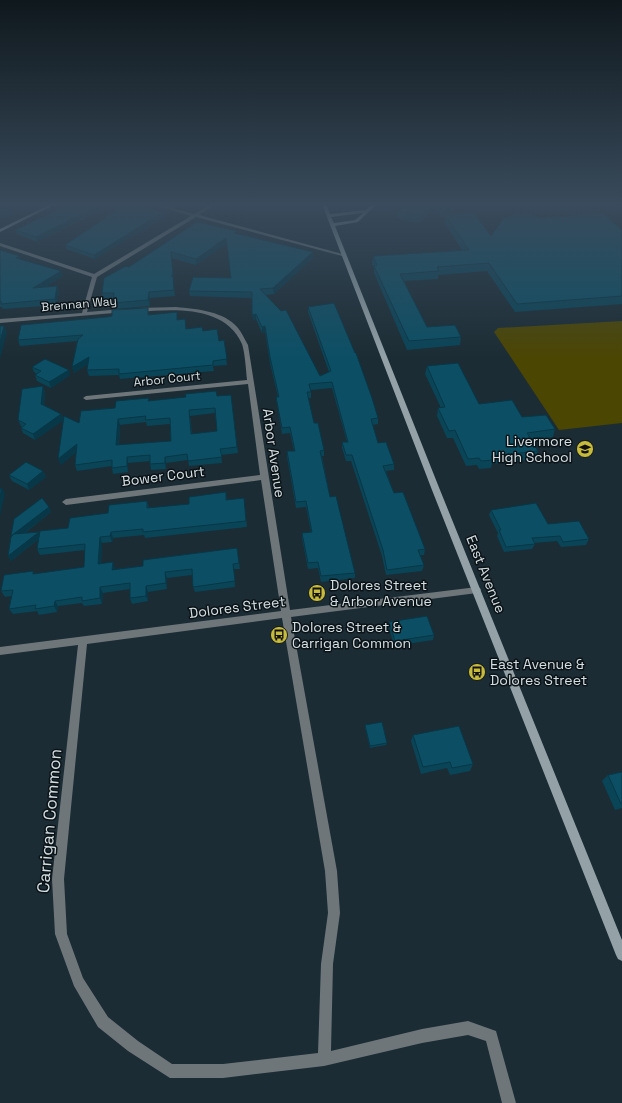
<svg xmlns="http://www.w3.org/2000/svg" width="622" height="1103" font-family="'Space Grotesk',sans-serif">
<rect width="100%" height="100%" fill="#1b2c34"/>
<polygon fill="#4c4603" points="622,321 622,423 559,430 494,332 498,328"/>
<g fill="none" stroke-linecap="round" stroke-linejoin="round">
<g fill="#6e767a" fill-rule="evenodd">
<polygon points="150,204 157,204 194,214 211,204 216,204 199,215 346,255 342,256 196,217 97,277 87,312 123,309 125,310 125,312 0,323 0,319 82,313 92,277 0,246 0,243 94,274 191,216"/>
<path d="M176 307C197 309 224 311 238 328 242 333 245 340 248 345L290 610 477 587 480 588 481 590 480 592 477 593 291 617 337 871 340 913 333 964 331 1051 422 1029 468 1021 496 1031 516 1103H502L486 1041 468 1035 422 1043 324 1066 223 1078H170L128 1051 98 1027 74 986 55 934 52 879 78 645 0 655V647L281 611 261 480 66 505 62 502 66 499 260 475 248 384 86 400 83 398 86 396 247 380C246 370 245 353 242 344 225 305 173 309 138 312L135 310 138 308ZM282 618 325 871 328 913 321 964 318 1053 223 1064H172L138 1041 108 1017 83 978 67 934 64 879 87 644Z"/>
</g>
<g fill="#94a2a8" fill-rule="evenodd">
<polygon points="51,204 56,204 0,232 0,229"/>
<path d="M322 204H326L330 214 366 210 372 204H377L358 222 335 226 440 490 622 940V961L618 959 616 955 432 490ZM363 213 355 220 334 223 331 217Z"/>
</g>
</g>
<g fill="#0a4457" fill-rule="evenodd">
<polygon points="70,204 130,204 163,212 164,217 95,259 66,249 65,245 115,212 111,205 37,242 17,234 15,230 42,218"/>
<polygon points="406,204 456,204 446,215 491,236 541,218 622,230 622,304 515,312 487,271 438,275 438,279 404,281 427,327 461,337 460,345 407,350 374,273 374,268 372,264 373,256 462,250 444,222 445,215 442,218 435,208 419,223 397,218 398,211"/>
<polygon points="197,222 313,258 274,294 265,295 320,376 329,372 308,312 308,307 378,418 378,424 372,425 378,443 394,464 394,470 386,471 394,493 425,549 424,555 420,555 424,565 422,571 386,575 382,556 351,461 346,461 342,448 342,442 347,442 332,388 311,390 311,398 308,398 314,423 324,450 324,456 322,456 330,497 355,573 355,578 321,582 318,568 308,569 302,538 302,533 311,532 306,507 296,508 287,457 287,451 294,451 290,433 282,434 277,403 276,397 278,397 270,363 265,332 262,333 256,319 253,320 252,298 190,296 189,291 231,278 227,244 196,265 171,258 175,296 150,298 150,306 114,309 113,303 113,298 103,299 102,293 129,267"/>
<polygon points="0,250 20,256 21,260 63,276 45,287 57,286 59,292 56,305 3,309 2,307 0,307"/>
<polygon points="149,313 149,315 178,320 186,325 186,329 203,331 219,341 224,340 227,365 213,366 214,371 120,379 119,375 89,376 87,370 88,364 74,373 72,367 77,341 20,346 18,340"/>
<polygon points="427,366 479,404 522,417 555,429 553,437 531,440 538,451 535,459 492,464 491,468 479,469 477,465 466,466 453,438 447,438 437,416 438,408 441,408 425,374"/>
<polygon points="32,367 70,375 51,388 37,381 35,375 37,374 34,372"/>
<path d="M43 386 45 392 44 405 61 414 64 420 79 423 115 408 149 401 231 395 238 453 221 455 222 463 189 466 188 460 166 463V469L151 470 150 464V461L128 463V472L113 474 112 468V466L77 471 75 465 76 452 61 465 64 420 35 440 23 433 21 428 22 427 21 426 18 420ZM215 413 217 431 192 434 190 416ZM146 422 147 426 170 424 171 441 119 445 120 425Z"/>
<polygon points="43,471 46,477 29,490 12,481 9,475"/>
<polygon points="226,492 227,500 244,498 247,527 145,538 144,535 113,538 112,542 102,543 101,564 113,562 115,569 143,566 143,560 237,548 240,569 234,569 235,587 195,592 193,587 192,575 167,578 167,589 148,592 148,601 132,604 130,598 130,589 103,593 102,604 84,606 82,603 58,606 57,612 39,615 37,611 13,614 9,609 11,596 5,597 1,591 4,575 33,571 34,574 84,567 85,550 40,555 37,549 39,539 11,561 8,556 14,519 42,498 49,507 51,512 25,533 39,532 40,534 40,531 68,528 70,518 108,513 109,505 147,501 149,508 189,504 189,497"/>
<polygon points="491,510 548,524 589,539 586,545 561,547 557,541 534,543 535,544 532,549 504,552 497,536 498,533 489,515"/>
<polygon points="389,622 434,635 433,640 394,646 389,627"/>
<polygon points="365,725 387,743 386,745 370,748 365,727"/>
<polygon points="413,735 473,764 470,771 450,775 447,768 421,774 411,741"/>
<polygon points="622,772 622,808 615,810 602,781 608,775"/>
</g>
<g fill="#083747">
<polygon points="102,204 110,204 111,205 37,242 36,237"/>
<polygon points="433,204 436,204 435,208 419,223 420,215"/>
<polygon points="450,204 456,204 442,218 443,211"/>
<polygon points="12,210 14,215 0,218 0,213"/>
<polygon points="163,212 164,217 95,259 94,255"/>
<polygon points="226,238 227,244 196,265 196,259"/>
<polygon points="171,252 171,258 175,296 171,276"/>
<polygon points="313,252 313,258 274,294 273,288"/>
<polygon points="20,256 22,261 16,258"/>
<polygon points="61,271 63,276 35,293 33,288"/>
<polygon points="57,286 59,292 56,305 55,299"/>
<polygon points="149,292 150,298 150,306 148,300"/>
<polygon points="256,314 256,319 253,320 252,315"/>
<polygon points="4,326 7,332 0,359 0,343"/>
<polygon points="265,326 265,332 262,333 262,327"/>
<polygon points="89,357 91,362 74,373 72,367"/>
<polygon points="69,370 70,375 51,388 49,382"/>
<polygon points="43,386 45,392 43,410 41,404"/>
<polygon points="61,414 64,420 35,440 33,434"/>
<polygon points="118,419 120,425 118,451 116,445"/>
<polygon points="77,444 79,450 61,465 58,459"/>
<polygon points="127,457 128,463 128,472 127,466"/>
<polygon points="165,457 166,463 166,469 165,463"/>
<polygon points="43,471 46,477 29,490 27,484"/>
<polygon points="2,488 5,494 0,516 0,497"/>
<polygon points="49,507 51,512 14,541 11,536"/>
<polygon points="39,532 41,537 11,561 8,556"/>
<polygon points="111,532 113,538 112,542 110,536"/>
<polygon points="100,537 102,543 101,570 98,564"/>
<polygon points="113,562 115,568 115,575 112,570"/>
<polygon points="165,572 167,578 167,589 166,583"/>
<polygon points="146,586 148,592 148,601 146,596"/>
<polygon points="100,587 103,593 102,604 100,598"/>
<polygon points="55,601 58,606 57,612 54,606"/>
</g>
<g fill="#0c4f65" stroke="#083747" fill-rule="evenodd">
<polygon points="70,204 102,204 36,237 15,230 40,218 42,218"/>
<polygon points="112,204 130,204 163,212 94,255 65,245 116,211"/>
<polygon points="406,204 433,204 420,215 398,211"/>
<polygon points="438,204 450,204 443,211"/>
<polygon points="0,207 12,210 0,213"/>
<polygon points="474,213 491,236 504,218 515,215 531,215 541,218 604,214 622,230 622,296 517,304 489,263 437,267 439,271 400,274 427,327 455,325 461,337 409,341 374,266 377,265 373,256 469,250 445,215"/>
<polygon points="197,222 237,231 234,233 313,252 273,288 260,289 281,311 286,310 320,376 331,371 308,307 334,303 355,353 356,353 372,398 378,418 371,419 378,443 386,442 394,464 383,466 394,493 403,492 425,549 418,550 424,565 387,570 383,550 352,455 346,455 342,442 348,442 332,382 309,384 311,392 307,392 314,423 318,423 324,450 320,451 330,497 336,496 355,573 321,576 318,562 308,563 302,533 312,532 306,501 296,502 287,451 295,451 290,427 282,428 276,397 279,397 270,357 265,326 262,327 256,314 252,315 252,292 189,291 193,277 231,278 226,238 196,259 171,252 173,275 171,276 173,276 174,290 149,292 148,300 113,303 114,293 102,293 104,278 126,266 129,267"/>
<polygon points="0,250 20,256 16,258 61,271 33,288 57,286 55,299 1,304 1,301 0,301"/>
<polygon points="148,308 148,315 177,312 177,320 185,319 186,329 202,327 203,331 217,329 219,341 224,340 227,359 213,361 213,365 119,374 119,369 87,370 89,357 72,367 78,339 83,335 18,340 21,325 107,317 112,316 112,310"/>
<polygon points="0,326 4,326 0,343"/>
<polygon points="45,359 69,370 49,382 35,375 41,371 32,367"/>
<polygon points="458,363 479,404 512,400 522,417 546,415 555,429 527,433 538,451 491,456 493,460 481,461 479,458 468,459 455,430 449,431 438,408 445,407 427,366"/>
<polygon points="43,386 41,404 61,414 33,434 21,428 26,424 18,420 22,389"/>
<path d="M216 391 217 396 231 395 237 447 220 449 222 457 188 461 187 454 165 457V463L150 464V455L127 457V466L112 468V460L75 465 77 444 58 459 64 416 79 423 81 411 115 408 116 401 149 398 148 401 186 397 185 394ZM215 408 217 431 191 434 189 410ZM146 416 145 420 170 418 171 441 116 445 118 419Z"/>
<polygon points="26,462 43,471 27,484 9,475"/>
<polygon points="2,488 0,497 0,489"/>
<polygon points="226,492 226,500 244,498 246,521 143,532 143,529 111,532 110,536 100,537 98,564 113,562 112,570 143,566 143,560 237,548 239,563 233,564 235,581 193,587 192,569 165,572 166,583 146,586 146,596 130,598 130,583 100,587 100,598 82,601 82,597 55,601 54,606 35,609 36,605 9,609 13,590 1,591 4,575 33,571 33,574 84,567 85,544 37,549 40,531 68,528 70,518 108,513 109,505 147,501 147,508 189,504 189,497"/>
<polygon points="42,498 49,507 11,536 14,519"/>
<polygon points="536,503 548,524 579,521 589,539 563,542 560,536 532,538 535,544 506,547 499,530 501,530 491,510"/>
<polygon points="39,532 8,556 11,537 14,534"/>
<polygon points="427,616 434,635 395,641 389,622"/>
<polygon points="382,722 387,743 370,746 365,725"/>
<polygon points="459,726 473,764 452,768 450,762 423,767 413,735"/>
<polygon points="622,772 622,804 621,804 608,775"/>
</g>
<linearGradient id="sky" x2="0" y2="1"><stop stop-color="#0f181d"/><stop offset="0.57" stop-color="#394b5c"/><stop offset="1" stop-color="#394b5c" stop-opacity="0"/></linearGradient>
<rect width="622" height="358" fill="url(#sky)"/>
<defs>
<g id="school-disc" transform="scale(0.9)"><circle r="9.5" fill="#c7bb3c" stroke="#0c1317"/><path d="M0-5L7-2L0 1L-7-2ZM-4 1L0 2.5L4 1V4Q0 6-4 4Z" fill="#111"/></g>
<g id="bus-disc" transform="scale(0.9)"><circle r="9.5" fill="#c7bb3c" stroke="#0c1317"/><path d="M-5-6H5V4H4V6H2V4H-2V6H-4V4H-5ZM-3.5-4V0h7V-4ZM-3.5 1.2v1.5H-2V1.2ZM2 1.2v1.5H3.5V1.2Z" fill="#111"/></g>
</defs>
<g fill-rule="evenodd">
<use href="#school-disc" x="585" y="449"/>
<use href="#bus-disc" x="317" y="593"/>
<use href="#bus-disc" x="279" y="635"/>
<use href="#bus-disc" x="477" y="672"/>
</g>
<g text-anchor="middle" stroke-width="3" stroke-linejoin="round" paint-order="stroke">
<g font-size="12" fill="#d5e0e5" stroke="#0c1317">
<text transform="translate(79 304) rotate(-5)" y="4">Brennan Way</text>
<text transform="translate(167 379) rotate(-6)" y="4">Arbor Court</text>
</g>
<g font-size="14" fill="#d5e0e5" stroke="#0c1317" text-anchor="start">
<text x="572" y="446" text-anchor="end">Livermore<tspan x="572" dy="16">High School</tspan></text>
<text x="330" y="590">Dolores Street<tspan x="330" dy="16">&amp; Arbor Avenue</tspan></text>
<text x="292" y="632">Dolores Street &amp;<tspan x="292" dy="16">Carrigan Common</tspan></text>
<text x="490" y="669">East Avenue &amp;<tspan x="490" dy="16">Dolores Street</tspan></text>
</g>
<g font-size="14" fill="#d5e0e5" stroke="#0c1317">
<text transform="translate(274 453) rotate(82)" y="5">Arbor Avenue</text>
<text transform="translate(163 476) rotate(-7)" y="5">Bower Court</text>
<text transform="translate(486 574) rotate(68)" y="5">East Avenue</text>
<text transform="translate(237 607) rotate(-7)" y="5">Dolores Street</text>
</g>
<g font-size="17" fill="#d5e0e5" stroke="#0c1317">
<text transform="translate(49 821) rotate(-85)" y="6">Carrigan Common</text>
</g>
</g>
</svg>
